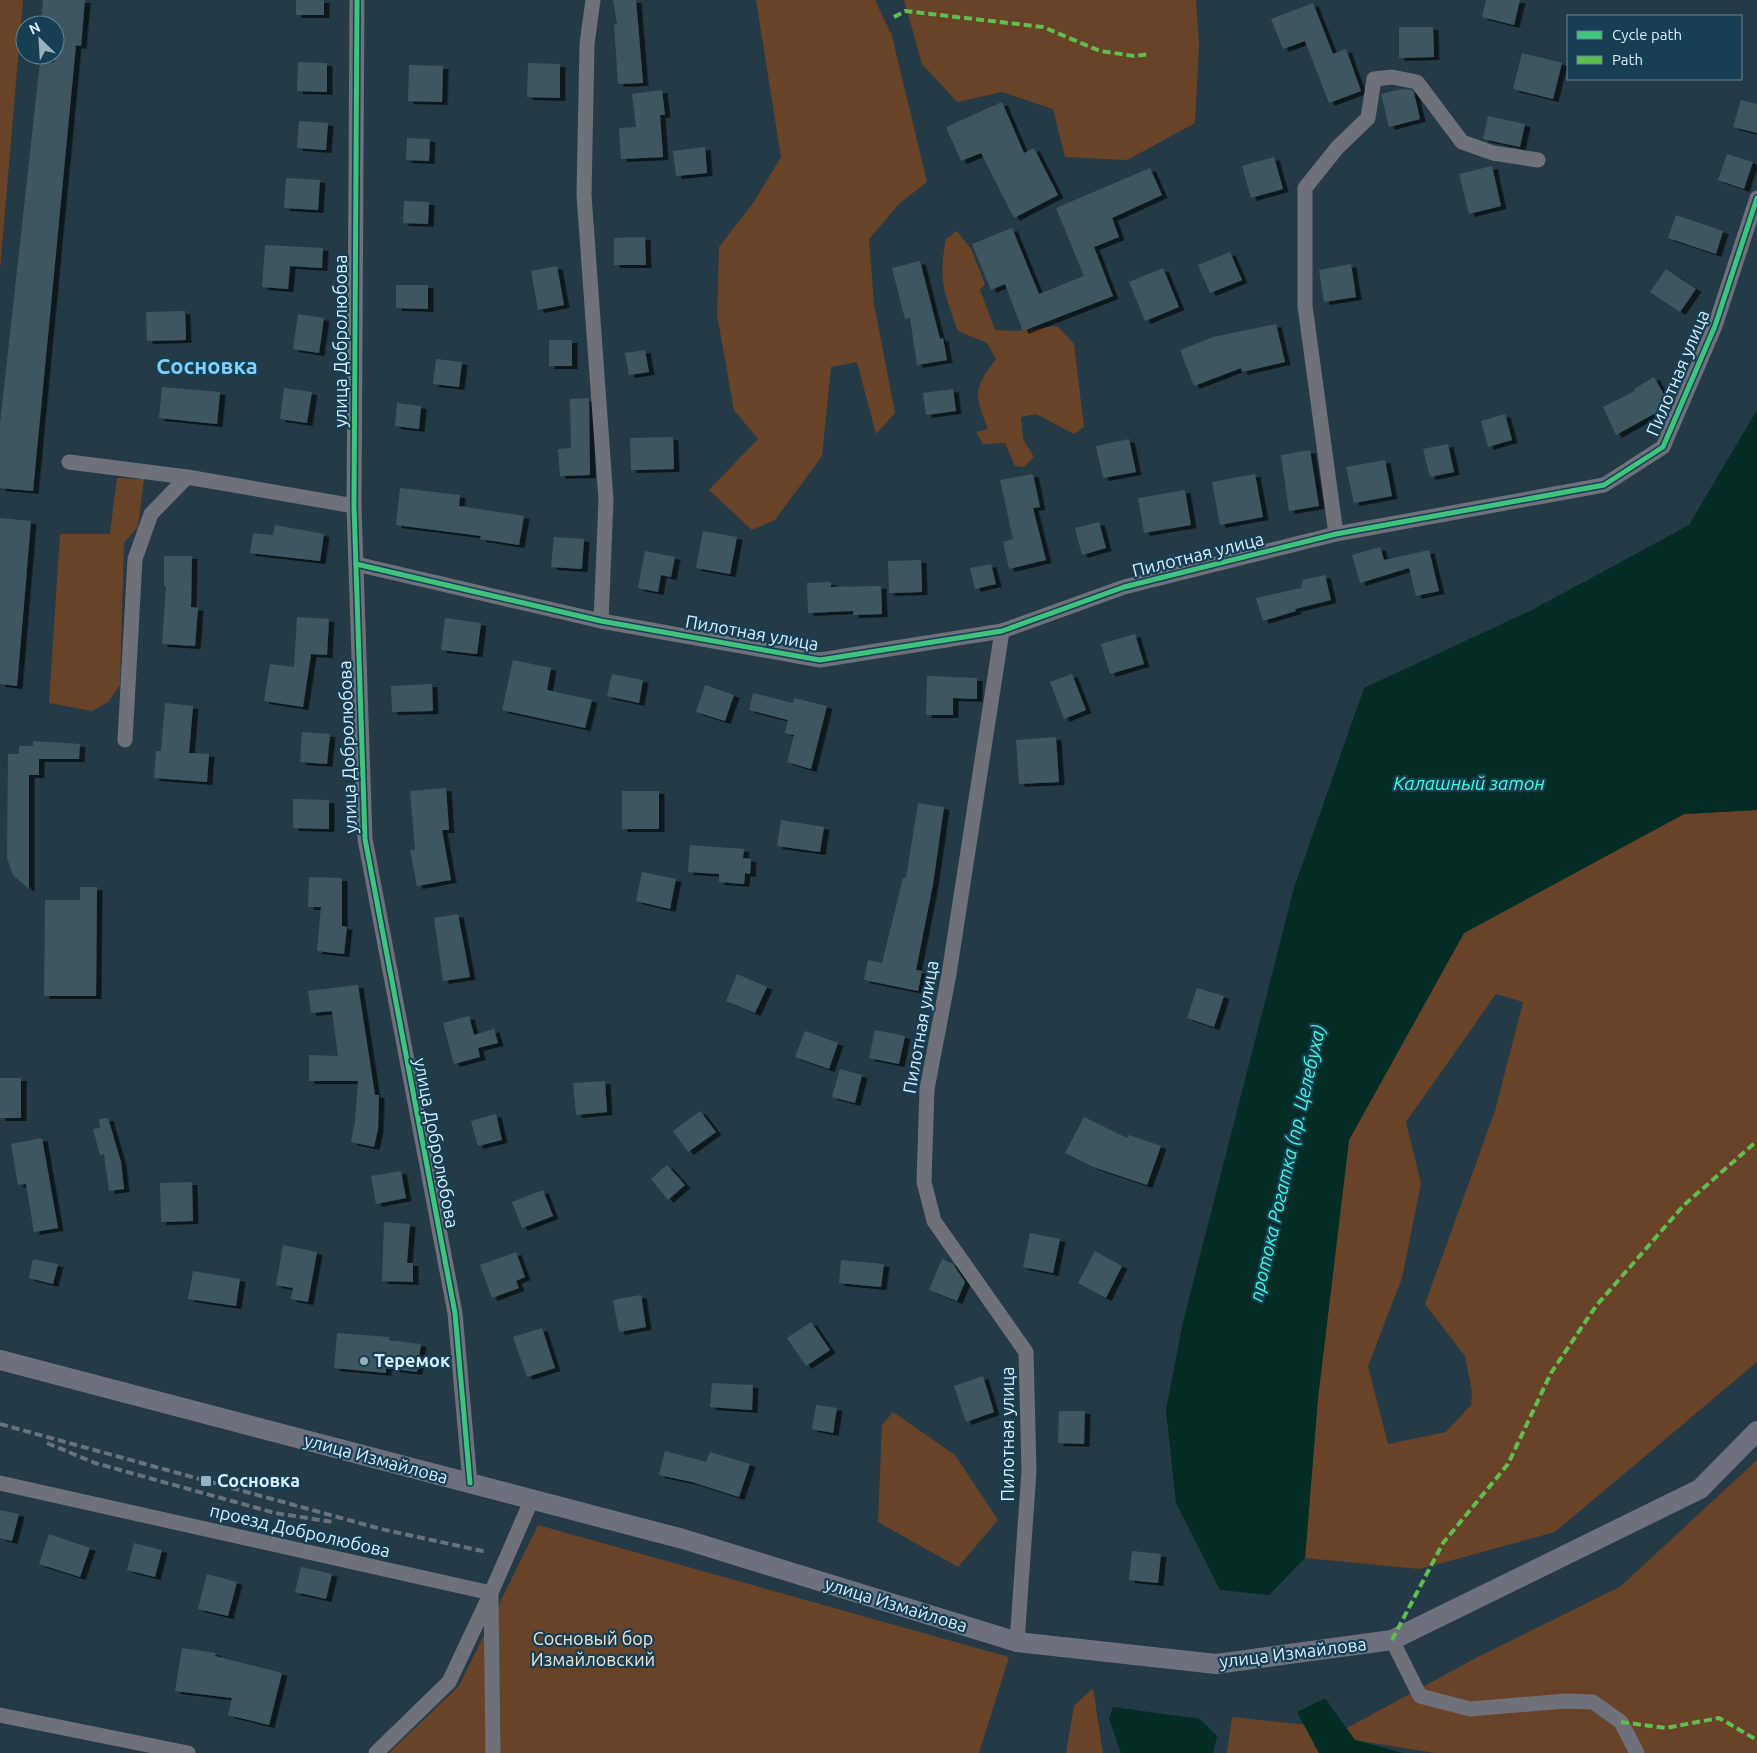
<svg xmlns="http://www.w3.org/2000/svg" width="1757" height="1753" font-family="Ubuntu,sans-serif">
<defs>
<filter id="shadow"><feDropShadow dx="5.5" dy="3" stdDeviation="0" flood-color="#0009"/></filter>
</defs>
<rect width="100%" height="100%" fill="#243a46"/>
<g fill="#684328" fill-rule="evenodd">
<polygon points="0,0 23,0 0,270"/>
<polygon points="756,0 875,0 892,36 927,182 900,203 869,239 874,304 895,413 876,434 857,362 831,367 822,456 775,520 752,530 709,490 758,439 734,410 717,315 719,247 753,203 781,157"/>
<polygon points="904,0 1196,0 1199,46 1195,123 1127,160 1065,157 1053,109 1002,92 957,102 922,64"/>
<path d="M957 231 971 249 985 284 980 290 995 330 1017 331 1057 326 1074 344 1084 427 1074 434 1036 414 1021 417 1023 439 1034 457 1024 467 1015 466 1005 443 983 444 976 432 988 429C974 393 973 390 996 359L987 343 958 331C944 292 938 281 946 239Z"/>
<polygon points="117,478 144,479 138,527 124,543 120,685 108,702 92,711 49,703 60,534 110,534"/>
<path d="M1757 810V1362L1555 1532 1420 1569 1305 1558 1318 1398 1349 1140 1464 933 1684 814ZM1496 994 1523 1002 1495 1111 1425 1304 1465 1356 1472 1392 1471 1405 1446 1432 1388 1444 1368 1366 1402 1278 1421 1183 1406 1122Z"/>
<polygon points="893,1412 955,1455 998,1520 958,1567 878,1522 882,1425"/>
<polygon points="1757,1460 1757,1753 1435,1753 1355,1740 1313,1743 1319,1753 1227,1753 1232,1717 1345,1729 1476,1658 1621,1586"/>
<polygon points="538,1525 1009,1657 979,1753 389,1753 459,1686"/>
<polygon points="1093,1688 1103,1753 1066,1753 1074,1706"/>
</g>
<g fill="#032c25">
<polygon points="1757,410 1757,810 1684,814 1464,933 1349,1140 1318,1398 1305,1558 1269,1595 1220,1590 1176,1503 1166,1410 1183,1322 1294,888 1364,688 1532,610 1689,525"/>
<polygon points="1325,1698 1355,1740 1403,1753 1319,1753 1297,1712"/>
<polygon points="1113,1707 1200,1719 1217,1736 1213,1753 1121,1753 1109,1719"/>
</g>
<g fill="#3e5760" filter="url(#shadow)">
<polygon points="43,0 85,0 81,46 76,45 33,491 0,488 0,424 40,62 55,63 55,25 41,25"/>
<rect x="296" y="0" width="28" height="15"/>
<polygon points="613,0 636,0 643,83 618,84 614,24 617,24"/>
<polygon points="1486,0 1520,0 1514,25 1482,17"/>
<polygon points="1313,3 1333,54 1346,49 1361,91 1329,103 1305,41 1283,49 1271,19"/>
<polygon points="1399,27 1433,27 1434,57 1399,58"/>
<polygon points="1522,53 1562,63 1553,99 1513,89"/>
<polygon points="298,62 327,63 327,92 297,91"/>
<polygon points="528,63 560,64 560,98 527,97"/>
<polygon points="409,65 443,66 442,102 408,101"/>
<polygon points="1402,89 1412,90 1414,93 1420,119 1389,127 1381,94"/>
<polygon points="662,90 665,115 660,115 663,157 621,159 619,128 636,127 632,94"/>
<polygon points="1741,100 1757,104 1757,133 1733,127"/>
<polygon points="1002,102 1024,153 1034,148 1058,195 1014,218 981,153 961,161 946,127"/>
<polygon points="1488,116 1525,124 1520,147 1483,139"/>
<polygon points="299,121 328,123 326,150 297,148"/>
<polygon points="407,138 430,139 429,161 406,160"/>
<polygon points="705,147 707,173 676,176 673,151"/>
<polygon points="1727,154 1753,162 1744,189 1718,180"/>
<polygon points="1274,157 1283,189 1251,198 1242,166"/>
<polygon points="1492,166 1501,206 1469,214 1459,174"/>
<polygon points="1150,168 1162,195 1112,218 1119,237 1094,247 1113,296 1023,331 1005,284 991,290 972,244 1012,228 1039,294 1084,276 1056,208"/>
<polygon points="286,178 320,180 318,210 284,208"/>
<polygon points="404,201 429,202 428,224 403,223"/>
<polygon points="1676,215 1723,231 1716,254 1668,238"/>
<polygon points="645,237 646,265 614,265 614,238"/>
<polygon points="265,245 323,248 322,268 290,266 288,289 262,287"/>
<polygon points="1230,252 1242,280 1210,293 1198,265"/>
<polygon points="920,261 940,339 943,338 947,360 917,365 910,318 905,319 892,268"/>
<polygon points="1351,264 1356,297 1324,302 1319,270"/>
<polygon points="557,266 564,305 538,310 531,271"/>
<polygon points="1163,268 1179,307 1145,321 1129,282"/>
<polygon points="1666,269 1696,289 1680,312 1650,292"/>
<polygon points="396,285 428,285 428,309 396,308"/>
<polygon points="185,311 186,340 147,341 146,312"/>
<polygon points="298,314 324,318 319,353 293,349"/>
<polygon points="1276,324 1285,362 1242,372 1241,368 1194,386 1180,350 1213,337"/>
<rect x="549" y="340" width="23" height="26"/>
<polygon points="645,350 649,372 629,375 625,353"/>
<polygon points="436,359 462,362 459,387 433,384"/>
<polygon points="1654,377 1670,405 1616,435 1603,407 1635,391 1634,389"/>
<polygon points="162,387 220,392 217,424 159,418"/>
<polygon points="284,388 312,392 307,423 280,419"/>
<polygon points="953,389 956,411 926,415 923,393"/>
<polygon points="589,398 590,475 560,476 558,449 571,448 570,399"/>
<polygon points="397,403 421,406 419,429 395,426"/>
<polygon points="1505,414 1512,440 1488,447 1481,421"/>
<polygon points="673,437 674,469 631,470 630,438"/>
<polygon points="1129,439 1136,472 1103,478 1096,446"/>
<polygon points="1448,444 1454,472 1430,477 1423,449"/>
<polygon points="1310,450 1319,506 1289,511 1281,455"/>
<polygon points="1385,460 1392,496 1354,503 1346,467"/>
<polygon points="1033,474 1040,507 1033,508 1046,560 1009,569 1003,542 1013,539 1000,480"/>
<polygon points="1255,474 1263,517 1220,525 1212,482"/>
<polygon points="400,488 460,495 459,506 524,516 519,545 480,539 481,536 396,525"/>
<polygon points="1185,490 1191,525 1144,533 1138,498"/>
<polygon points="0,518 31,521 17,686 0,684"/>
<polygon points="1099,522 1106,548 1082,555 1075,528"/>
<polygon points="275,525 324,534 320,561 250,553 253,533 273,535"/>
<polygon points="703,531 737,537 730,574 696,568"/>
<polygon points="554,537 584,539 582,569 551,567"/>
<polygon points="1380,547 1384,560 1429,550 1439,591 1416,596 1409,568 1360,583 1352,555"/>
<polygon points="645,551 675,557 671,577 661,575 658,592 638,588"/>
<polygon points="164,556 192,556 191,607 198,608 195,646 162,644 166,586 164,586"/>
<polygon points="921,560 922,592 889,593 888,561"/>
<polygon points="991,564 996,584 975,589 970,568"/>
<polygon points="1325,575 1331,600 1295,609 1296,611 1263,621 1256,598 1301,588 1303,580"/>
<polygon points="831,582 831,587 881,586 882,614 853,615 853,611 808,613 807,583"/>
<polygon points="297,617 329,619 327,655 311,654 303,707 264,701 270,664 294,667"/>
<polygon points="445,618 481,623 477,654 441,650"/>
<polygon points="1135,634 1144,664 1110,674 1101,644"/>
<polygon points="513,660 551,668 547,690 592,700 585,728 502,710"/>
<polygon points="612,674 643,680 639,703 607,696"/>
<polygon points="1072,674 1086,710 1064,719 1050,682"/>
<polygon points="927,676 977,678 977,699 953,698 953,715 926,715"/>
<polygon points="432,684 433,711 392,712 391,686"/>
<polygon points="705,685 734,695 725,721 696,712"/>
<polygon points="753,693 793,703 794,698 827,706 811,769 787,762 794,735 785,733 788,720 749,710"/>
<polygon points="165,703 193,706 189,753 209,754 207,782 154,778 156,751 161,751"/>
<polygon points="302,732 330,734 327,764 300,762"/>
<polygon points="1056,737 1059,782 1019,784 1016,740"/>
<polygon points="33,741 80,744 79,759 39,759 39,775 29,775 29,889 13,875 7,858 8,754 19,754 19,746 33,746"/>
<polygon points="446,788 449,830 442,830 451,880 417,886 410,850 415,850 410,791"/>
<rect x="622" y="791" width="37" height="38"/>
<polygon points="293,799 329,800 329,829 293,828"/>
<polygon points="918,803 944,807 933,884 916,970 922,971 918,991 864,980 868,960 882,963 903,878 906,878"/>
<polygon points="781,820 824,827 820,852 777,846"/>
<polygon points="690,845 744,849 743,858 751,859 750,874 745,873 744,884 719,882 719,874 688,872"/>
<polygon points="642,872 676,879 670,909 636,901"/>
<polygon points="309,877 342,878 342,926 347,927 344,954 317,951 321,907 308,907"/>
<polygon points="80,887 97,887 96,996 44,996 45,900 80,900"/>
<polygon points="458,914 470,977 443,981 434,918"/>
<polygon points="737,974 767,987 755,1013 726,1001"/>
<polygon points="358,985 375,1095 379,1095 378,1129 374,1147 351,1142 355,1122 358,1081 309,1081 309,1055 338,1056 332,1011 311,1013 308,991"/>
<polygon points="1197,988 1224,996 1214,1027 1187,1018"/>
<polygon points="469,1016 474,1035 494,1029 498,1043 478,1048 480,1057 454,1064 443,1023"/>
<polygon points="875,1030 905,1036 899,1064 869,1058"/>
<polygon points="805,1031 838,1043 829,1069 795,1057"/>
<polygon points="840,1069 862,1075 855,1103 832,1097"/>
<rect x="0" y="1078" width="21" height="40"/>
<polygon points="605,1081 607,1112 576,1115 573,1083"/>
<polygon points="700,1111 716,1132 688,1152 673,1131"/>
<polygon points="496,1114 502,1140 478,1146 471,1121"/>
<polygon points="1084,1117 1127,1138 1129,1135 1161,1146 1147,1185 1093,1167 1065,1153"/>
<polygon points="108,1118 121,1162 124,1189 109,1191 104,1154 100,1155 93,1129 100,1128 99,1119"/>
<polygon points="42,1138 58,1228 34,1232 26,1184 18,1185 11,1144"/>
<polygon points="667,1165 685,1185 668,1200 651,1179"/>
<polygon points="401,1171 406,1198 376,1204 371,1176"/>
<polygon points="192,1182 193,1221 161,1222 160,1183"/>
<polygon points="543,1190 553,1216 522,1228 512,1202"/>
<polygon points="384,1222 410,1224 407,1263 413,1263 413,1282 382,1281"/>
<polygon points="1030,1233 1060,1239 1053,1273 1023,1267"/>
<polygon points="283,1245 317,1252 308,1302 291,1299 293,1288 276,1285"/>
<polygon points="1095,1251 1122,1266 1106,1298 1078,1283"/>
<polygon points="516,1252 525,1277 516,1281 519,1288 492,1298 480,1265"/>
<polygon points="33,1259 58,1264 53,1284 29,1278"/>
<polygon points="942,1259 953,1264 965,1282 957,1301 929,1290"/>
<polygon points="841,1260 884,1264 881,1287 839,1283"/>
<polygon points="193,1271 240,1279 236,1306 188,1299"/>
<polygon points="641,1295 646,1327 619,1332 613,1300"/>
<polygon points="811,1322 830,1350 806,1366 787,1338"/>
<polygon points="542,1328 555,1368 527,1377 513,1337"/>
<polygon points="337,1333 389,1337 389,1340 421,1344 417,1372 386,1368 386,1373 334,1368"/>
<polygon points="983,1376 994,1412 966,1422 954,1386"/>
<polygon points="712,1383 753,1385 752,1410 710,1407"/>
<polygon points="816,1405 837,1408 833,1433 812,1429"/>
<polygon points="1059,1411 1085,1411 1084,1444 1058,1443"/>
<polygon points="665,1451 706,1462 710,1452 750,1464 739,1497 692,1482 659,1475"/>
<polygon points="0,1510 19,1514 12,1541 0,1538"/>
<polygon points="49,1534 90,1548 80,1577 39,1564"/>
<polygon points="134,1543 162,1550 155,1577 127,1570"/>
<polygon points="1132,1551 1161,1554 1158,1583 1129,1580"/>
<polygon points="301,1567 332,1574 326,1599 295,1592"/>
<polygon points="207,1574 237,1582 228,1616 198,1609"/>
<polygon points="182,1648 216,1653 215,1656 282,1673 269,1725 228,1715 232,1698 175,1691"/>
</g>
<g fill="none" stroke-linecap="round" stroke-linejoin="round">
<g stroke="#6e707a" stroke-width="15">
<polyline points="357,0 354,506 365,839 455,1313 470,1483"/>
<polyline points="593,0 587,44 584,195 606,500 601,621"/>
<polyline points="69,462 187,477 354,506"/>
<polyline points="1336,534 1305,306 1305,188 1337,148 1368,118 1374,79 1392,77 1417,82 1462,142 1493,153 1538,160"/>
<polyline points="356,564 601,621 820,660 1002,631 1124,587 1336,534 1604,485 1663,447 1715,326 1757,198"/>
<polyline points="1002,631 949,974 927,1089 924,1182 934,1221 1026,1352 1029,1471 1017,1642"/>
<polyline points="125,740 135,559 151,514 187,477"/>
<polyline points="0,1483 491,1593 532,1499"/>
<polyline points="491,1597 493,1753"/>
<polyline points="1392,1640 1420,1696 1470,1709 1566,1701 1593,1702 1621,1722 1637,1753"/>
<polyline points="0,1715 188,1753"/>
<polyline points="376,1753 449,1682 491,1593"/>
</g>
<polyline stroke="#6e717d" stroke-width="20" points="0,1360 683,1539 1017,1642 1216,1664 1392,1640 1700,1489 1757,1431"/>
<g stroke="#68717c" stroke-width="4" stroke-dasharray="8 4" stroke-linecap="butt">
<polyline points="0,1424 381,1529 487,1552"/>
<polyline points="47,1443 95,1463 275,1513 333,1522"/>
</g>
<g stroke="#5fbe4e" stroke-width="4" stroke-dasharray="8 4" stroke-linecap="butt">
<polyline points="894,17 905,11 1043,27 1100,51 1134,56 1150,54"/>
<polyline points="1392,1640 1443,1543 1508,1464 1551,1373 1596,1306 1684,1205 1757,1141"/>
<polyline points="1621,1722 1666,1728 1719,1718 1757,1740"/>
</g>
<g stroke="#163f54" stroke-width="8">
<g id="cycleway">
<polyline points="357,0 354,506 365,839 455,1313 470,1483"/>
<polyline points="356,564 601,621 820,660 1002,631 1124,587 1336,534 1604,485 1663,447 1715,326 1757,198"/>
</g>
</g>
<use href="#cycleway" stroke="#40c37c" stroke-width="5"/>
</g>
<g fill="#9ab0bc" stroke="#163f54" stroke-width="2">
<circle cx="364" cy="1361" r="5"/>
<rect x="200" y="1475" width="12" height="12" rx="2.5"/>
</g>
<g text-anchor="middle" stroke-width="4.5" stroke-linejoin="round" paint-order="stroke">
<g font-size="18" fill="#d9effc" stroke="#163f54">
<text transform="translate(341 341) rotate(-90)" y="6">улица Добролюбова</text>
<text transform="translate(1678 373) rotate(-67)" y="6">Пилотная улица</text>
<text transform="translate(1198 555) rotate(-14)" y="6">Пилотная улица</text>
<text transform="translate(752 633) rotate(10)" y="6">Пилотная улица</text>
<text transform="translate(348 747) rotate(-92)" y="6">улица Добролюбова</text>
<text transform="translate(921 1027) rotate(-80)" y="6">Пилотная улица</text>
<text transform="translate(436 1143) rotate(79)" y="6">улица Добролюбова</text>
<text transform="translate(1008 1434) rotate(-90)" y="6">Пилотная улица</text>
<text transform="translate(376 1459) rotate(15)" y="6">улица Измайлова</text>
<text transform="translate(300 1531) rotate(13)" y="6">проезд Добролюбова</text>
<text transform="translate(896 1605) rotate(17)" y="6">улица Измайлова</text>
<text transform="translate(1293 1653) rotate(-7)" y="6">улица Измайлова</text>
</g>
<g font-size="18" font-weight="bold" fill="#d9effc" stroke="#163f54" text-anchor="start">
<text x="374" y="1367">Теремок</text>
<text x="217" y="1487">Сосновка</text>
</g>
<g font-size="18" fill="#f5dfd0" stroke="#163f54">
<text x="593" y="1645">Сосновый бор<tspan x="593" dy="21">Измайловский</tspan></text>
</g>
<g font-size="19" font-style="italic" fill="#3dfed6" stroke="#163f54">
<text x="1469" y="790">Калашный затон</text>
<text transform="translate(1287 1163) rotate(-77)" y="7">протока Рогатка (пр. Целебуха)</text>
</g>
<g font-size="22" font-weight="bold" fill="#82cefa" stroke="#163f54">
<text x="207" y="374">Сосновка</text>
</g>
</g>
<rect x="1567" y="15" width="175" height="65" fill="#163f54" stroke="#648597"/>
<rect x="1577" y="31" width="25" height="8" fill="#40c37c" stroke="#648597"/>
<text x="1612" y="40" font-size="15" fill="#d9effc">Cycle path</text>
<rect x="1577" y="56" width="25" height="8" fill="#5fbe4e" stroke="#648597"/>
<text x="1612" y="65" font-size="15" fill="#d9effc">Path</text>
<g transform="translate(40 40) rotate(335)"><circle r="24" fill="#163f54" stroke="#648597"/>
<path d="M0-4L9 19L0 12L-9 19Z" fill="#9ab0bc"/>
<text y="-8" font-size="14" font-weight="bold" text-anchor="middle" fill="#d9effc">N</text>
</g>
</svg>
